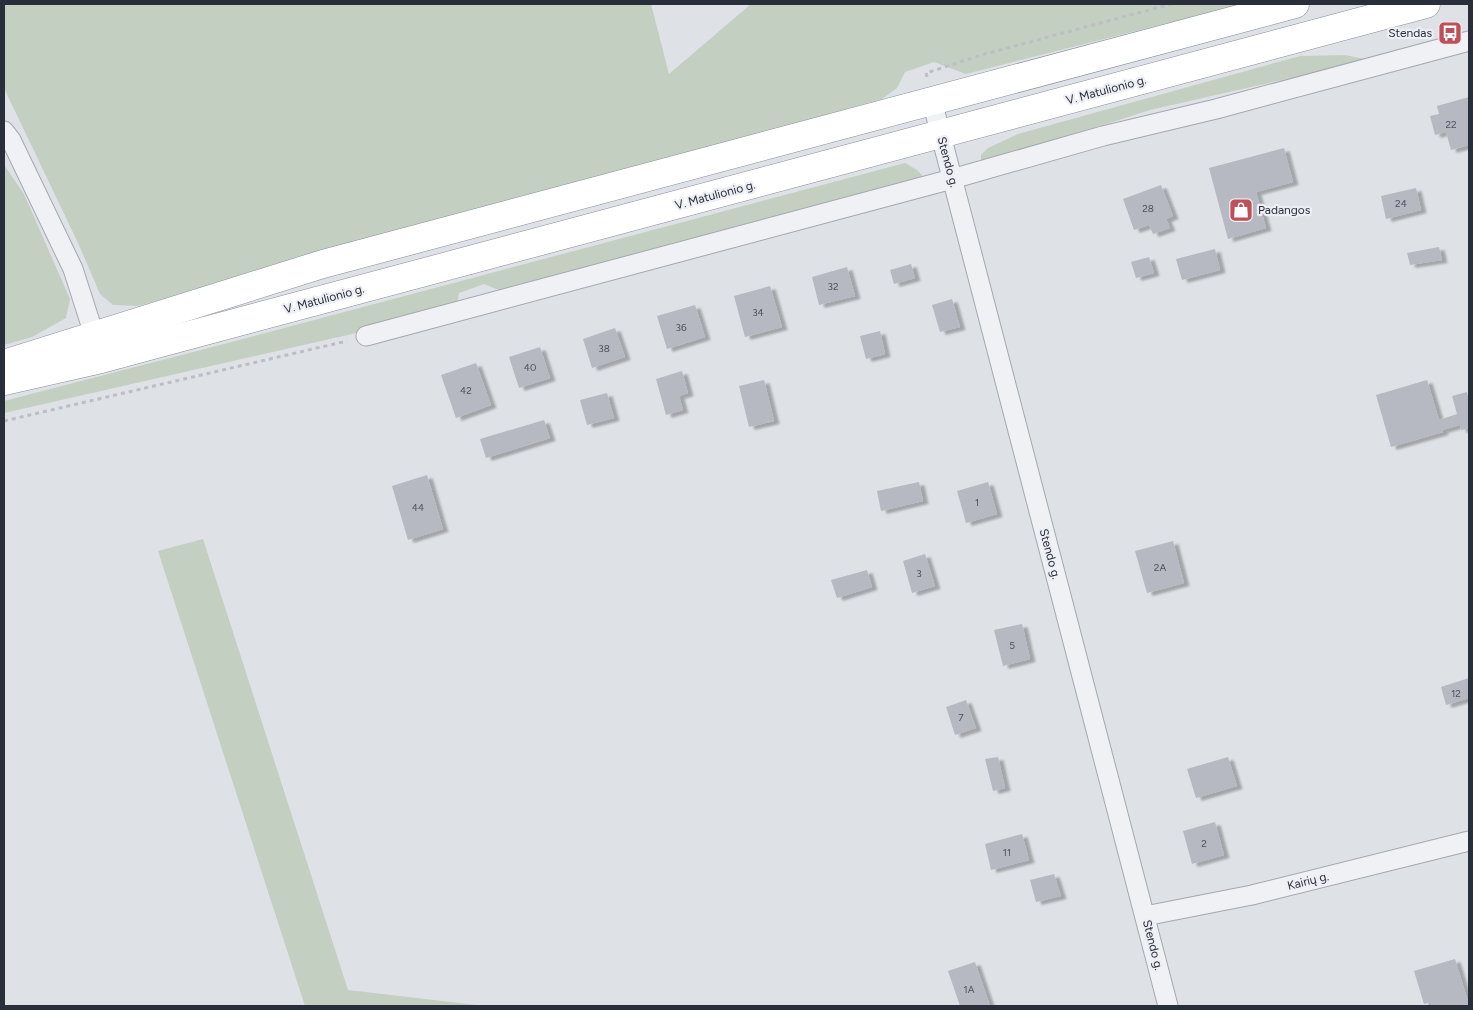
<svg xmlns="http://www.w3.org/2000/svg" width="1473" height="1010" font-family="Figtree,sans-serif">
<defs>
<filter id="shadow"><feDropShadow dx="5.5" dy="3" stdDeviation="1" flood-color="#0004"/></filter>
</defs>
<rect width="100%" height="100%" fill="#dee1e6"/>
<g fill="#c3cfc0">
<polygon points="4,4 651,4 669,74 751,4 1238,4 1235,6 966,74 934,62 905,72 897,88 882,99 138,306 113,305 100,294 79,245 4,88"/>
<polygon points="1345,55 1369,60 1150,110 981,164 981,155 988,148 1018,134 1300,56"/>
<polygon points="905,163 917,170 922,175 919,182 501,291 484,284 459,293 457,305 352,334 4,413 4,401 224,344"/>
<polygon points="4,165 24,194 70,299 66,318 32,337 4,345"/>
<polygon points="203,539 348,990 485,1006 305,1006 158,551"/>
</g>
<g fill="#b6b9c2" filter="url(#shadow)">
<polygon points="1469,97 1469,145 1451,150 1446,132 1435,135 1430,116 1439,114 1437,106"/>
<polygon points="1284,148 1293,182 1256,192 1266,228 1228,239 1209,168"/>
<polygon points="1161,185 1173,216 1166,219 1170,228 1153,234 1149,225 1134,230 1123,199"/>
<polygon points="1416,188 1421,210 1386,219 1381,196"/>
<polygon points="1439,247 1442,260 1410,265 1407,253"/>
<polygon points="1215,249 1220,270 1182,280 1176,259"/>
<polygon points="1149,257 1154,273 1136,278 1131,262"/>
<polygon points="911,264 915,278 894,284 890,270"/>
<polygon points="847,267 855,296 819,305 812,277"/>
<polygon points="770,286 782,327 745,337 734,296"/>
<polygon points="952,299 960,327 940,332 932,305"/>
<polygon points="695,305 705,337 667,349 657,316"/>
<polygon points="615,328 625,357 592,368 583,339"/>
<polygon points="880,331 885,354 866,359 860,336"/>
<polygon points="540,347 550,378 519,388 509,357"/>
<polygon points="476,363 491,405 456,418 441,375"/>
<polygon points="682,371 688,393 679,396 683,410 666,415 656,379"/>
<polygon points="764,380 774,421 749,427 739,386"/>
<polygon points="1427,380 1439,420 1457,414 1452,396 1467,392 1469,400 1469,428 1461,430 1460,425 1442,430 1443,432 1391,447 1376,395"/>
<polygon points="607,393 614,418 587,425 580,400"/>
<polygon points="544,420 550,438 486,458 480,439"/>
<polygon points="427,475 443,529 408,540 392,486"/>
<polygon points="919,482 923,501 881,511 877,491"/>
<polygon points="988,482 997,514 966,523 957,491"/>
<polygon points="1173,541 1184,583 1147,593 1135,551"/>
<polygon points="925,554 935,586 912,593 903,561"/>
<polygon points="867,570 872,587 837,598 831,580"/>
<polygon points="1022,624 1030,659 1003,666 994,630"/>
<polygon points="1469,678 1469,698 1446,705 1441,687"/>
<polygon points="966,700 976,728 955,735 946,707"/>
<polygon points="998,757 1005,788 993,791 985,759"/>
<polygon points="1228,757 1237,786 1196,798 1187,769"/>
<polygon points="1215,822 1224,855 1192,864 1183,831"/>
<polygon points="1022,834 1029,860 991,870 985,844"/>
<polygon points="1054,874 1061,896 1036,902 1030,880"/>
<polygon points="1455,959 1469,1005 1432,1006 1431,1002 1424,1004 1414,971"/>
<polygon points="975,962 990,1006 960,1006 948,971"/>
</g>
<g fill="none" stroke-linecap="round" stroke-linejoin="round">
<g stroke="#a4a8af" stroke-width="21">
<g id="minor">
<polyline points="932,101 1168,1006"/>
<polyline points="4,131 11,140 73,269 98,347"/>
<polyline points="366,336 952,179 1103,136 1216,109 1469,41"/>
<polyline points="1145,916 1252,895 1469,841"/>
</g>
</g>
<g stroke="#878d9b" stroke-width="29">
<g id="trunk">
<polyline points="4,364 323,264 1295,4"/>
<polyline points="4,381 101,359 175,339 1426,4"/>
</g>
</g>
<g stroke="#bcbec5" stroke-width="3" stroke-dasharray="4 4" stroke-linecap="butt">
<polyline points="927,77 926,73 985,54 1171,4"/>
<polyline points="4,421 347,341"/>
</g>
<use href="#minor" stroke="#f0f1f5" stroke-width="19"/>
<use href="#trunk" stroke="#fff" stroke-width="28"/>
</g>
<defs>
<g id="bus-square" transform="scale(1.25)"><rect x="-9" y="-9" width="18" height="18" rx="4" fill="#bd5157" stroke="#edeff4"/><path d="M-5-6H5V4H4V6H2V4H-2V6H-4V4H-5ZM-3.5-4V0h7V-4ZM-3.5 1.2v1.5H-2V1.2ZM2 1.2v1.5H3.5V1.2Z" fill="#fff"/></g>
<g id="shop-square" transform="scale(1.25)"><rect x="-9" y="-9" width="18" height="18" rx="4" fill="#bd5157" stroke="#edeff4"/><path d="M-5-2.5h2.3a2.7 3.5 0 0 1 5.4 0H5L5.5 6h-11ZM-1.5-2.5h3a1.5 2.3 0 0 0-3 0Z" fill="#fff"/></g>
</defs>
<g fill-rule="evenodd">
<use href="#bus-square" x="1450" y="33"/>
<use href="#shop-square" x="1241" y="210"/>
</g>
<g text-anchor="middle" stroke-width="4.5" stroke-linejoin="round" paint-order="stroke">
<g font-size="10" fill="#4c515d">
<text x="1451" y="128">22</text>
<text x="1401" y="207">24</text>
<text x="1148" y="212">28</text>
<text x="833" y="290">32</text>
<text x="758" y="316">34</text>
<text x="681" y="331">36</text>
<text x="604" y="352">38</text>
<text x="530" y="371">40</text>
<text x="466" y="394">42</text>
<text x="977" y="506">1</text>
<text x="418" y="511">44</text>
<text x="1160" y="571">2A</text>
<text x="919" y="577">3</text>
<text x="1012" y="649">5</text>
<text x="1456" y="697">12</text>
<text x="961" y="721">7</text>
<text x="1204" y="847">2</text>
<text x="1007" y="856">11</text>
<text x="969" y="993">1A</text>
</g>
<g font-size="12" fill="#292e3b" stroke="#edeff4" text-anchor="end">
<text x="1432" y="37">Stendas</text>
<text x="1258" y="214" text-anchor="start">Padangos</text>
</g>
<g font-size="12" fill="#292e3b" stroke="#edeff4">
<text transform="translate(1106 90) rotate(-15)" y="4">V. Matulionio g.</text>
<text transform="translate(948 162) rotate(75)" y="4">Stendo g.</text>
<text transform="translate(715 195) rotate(-15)" y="4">V. Matulionio g.</text>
<text transform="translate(324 299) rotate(-15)" y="4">V. Matulionio g.</text>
<text transform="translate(1050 554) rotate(75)" y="4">Stendo g.</text>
<text transform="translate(1308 881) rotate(-14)" y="4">Kairių g.</text>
<text transform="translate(1153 945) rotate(76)" y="4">Stendo g.</text>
</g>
</g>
<rect width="1473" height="1010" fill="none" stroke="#292e3b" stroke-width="10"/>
</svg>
